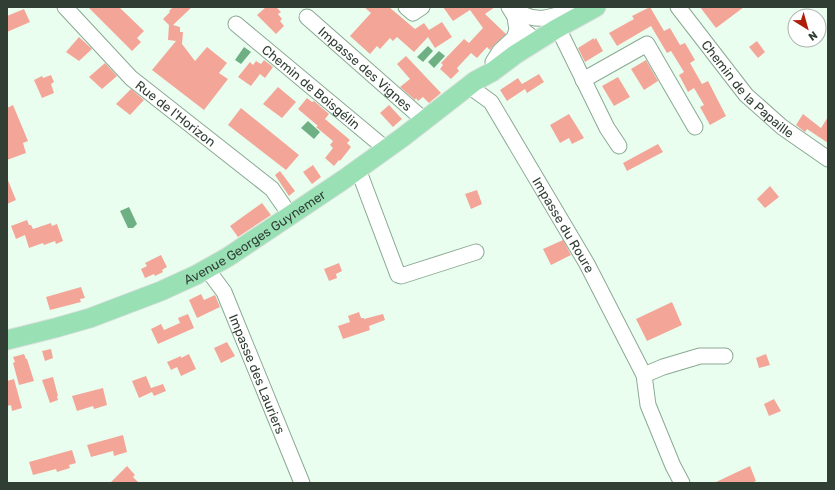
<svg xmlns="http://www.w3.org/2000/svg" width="835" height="490" font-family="Rubik,sans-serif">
<rect width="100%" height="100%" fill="#eafef0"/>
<g fill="#6eb084">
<polygon points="428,46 433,51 423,62 417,57"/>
<polygon points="244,47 251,52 241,64 235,60"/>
<polygon points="439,51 445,56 434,68 428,62"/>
<polygon points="308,121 320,132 314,139 301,128"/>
<polygon points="129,207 137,224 133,228 128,228 120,211"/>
</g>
<g fill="#f3a697">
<polygon points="88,7 119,7 144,31 137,38 141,42 132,51"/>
<polygon points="173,7 192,7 173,25 180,27 180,32 183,32 182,44 195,61 207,47 227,63 219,73 228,79 204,110 152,70 176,41 168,40 169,25 163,19 170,12 169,11"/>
<polygon points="266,7 276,7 281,12 278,14 282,19 280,21 284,26 276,34 257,15"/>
<polygon points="364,7 389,7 415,29 424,23 429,30 442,22 452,37 435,48 428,37 414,52 397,37 393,41 390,38 380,49 377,46 370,54 350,36 371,13"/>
<polygon points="443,7 495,7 485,14 506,34 494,45 490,50 487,47 477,58 471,53 457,68 459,71 451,79 440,69 443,65 441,63 464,39 469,43 483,28 470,10 453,21"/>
<polygon points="650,7 664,31 670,28 680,45 685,43 695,60 690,63 702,84 708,81 726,116 710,125 700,107 704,105 694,88 688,92 679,75 684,72 671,51 667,53 651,26 617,46 609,33 634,19 632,16"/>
<polygon points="700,7 744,7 716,28"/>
<polygon points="24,9 30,22 7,32 7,16"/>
<polygon points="79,37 92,49 79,61 66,52"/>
<polygon points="594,38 594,40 596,38 603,51 585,62 578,48"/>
<polygon points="757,41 765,52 758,58 749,47"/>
<polygon points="406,56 441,93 429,103 423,97 418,101 416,98 415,100 400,87 410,79 397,64"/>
<polygon points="264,60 273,67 265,78 260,74 251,86 238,77 250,62 253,65 256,61 261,64"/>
<polygon points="646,60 658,81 644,90 631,69"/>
<polygon points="105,63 117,76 102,89 89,77"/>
<polygon points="539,74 544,82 527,93 525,89 507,101 500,90 518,78 522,84"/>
<polygon points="51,75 54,82 51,84 54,93 42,98 34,80 42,76 43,78"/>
<polygon points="618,77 630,97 614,106 602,86"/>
<polygon points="278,87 296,102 282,118 263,104"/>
<polygon points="131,89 144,100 130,115 116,104"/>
<polygon points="307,98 312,102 314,101 329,114 325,119 350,140 347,143 351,147 340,161 339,160 334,166 325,158 333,148 330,145 333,141 316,127 318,126 298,109"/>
<polygon points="13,105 28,141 23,143 26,153 7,160 7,108"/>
<polygon points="389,105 402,119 393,127 380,113"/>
<polygon points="241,108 299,155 286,170 228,125"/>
<polygon points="569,114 584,138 572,144 569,138 560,143 550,125"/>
<polygon points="803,114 821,128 828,117 828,143 807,129 805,132 796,125"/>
<polygon points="658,144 663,152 627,171 623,163"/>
<polygon points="313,165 321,177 312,184 303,172"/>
<polygon points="280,171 295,191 289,196 275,175"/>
<polygon points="7,178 16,200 7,204"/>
<polygon points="770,186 779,197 765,208 757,199"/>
<polygon points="477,190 482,204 471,209 465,194"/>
<polygon points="262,203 271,215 238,237 230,226"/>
<polygon points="27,220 29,225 31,225 33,229 51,223 52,226 57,224 63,241 56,244 55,241 44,245 43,243 29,248 25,235 16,239 11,226"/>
<polygon points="563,240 571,255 551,265 543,249"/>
<polygon points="161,255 167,267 162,270 163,272 155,276 154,274 145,278 141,269 147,266 145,263"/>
<polygon points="339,263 342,271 336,274 337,278 329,281 324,269"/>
<polygon points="81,287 85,298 80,299 81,302 50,310 46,297"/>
<polygon points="201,294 204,300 215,295 220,307 197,318 189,300"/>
<polygon points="672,302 682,325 647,341 636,319"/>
<polygon points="359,312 361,318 364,318 364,319 383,314 385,320 369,326 370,330 343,339 338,326 350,322 348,316"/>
<polygon points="188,314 194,328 158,344 151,329 161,324 164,330 180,323 178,318"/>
<polygon points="227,342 235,356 221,363 214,348"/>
<polygon points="51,349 53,358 45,361 42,351"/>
<polygon points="24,354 26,359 27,359 34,381 19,385 13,363 15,362 13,357"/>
<polygon points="189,354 196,369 181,376 177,367 171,370 167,362 181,356 181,358"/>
<polygon points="766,354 770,365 759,368 756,358"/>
<polygon points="146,376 151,388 163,384 166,391 154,396 152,392 139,398 132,381"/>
<polygon points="53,377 58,396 57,396 58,400 50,403 42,380"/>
<polygon points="14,379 22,408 12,411 11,405 7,406 7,381"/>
<polygon points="103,388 107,405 94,409 93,406 77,411 72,396"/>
<polygon points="774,399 781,411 769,416 764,404"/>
<polygon points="123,435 127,452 114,456 113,451 91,457 87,445"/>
<polygon points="72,450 76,463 69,465 70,468 57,472 56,469 33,475 29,462"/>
<polygon points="127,466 135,475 133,477 139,483 110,483"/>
<polygon points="750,466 756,481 751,483 714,483"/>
</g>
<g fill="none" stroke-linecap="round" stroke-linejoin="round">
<g stroke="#8aa993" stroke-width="17">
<g id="minor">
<path id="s1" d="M65 7 131 78 272 189 290 215"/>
<polyline points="406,7 413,13 422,7"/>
<polyline points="509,7 524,31 533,38"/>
<path id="s2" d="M678 7 746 95 782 127 828 159"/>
<path d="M522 14C541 23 553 16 573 10"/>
<path id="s3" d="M307 17 425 121"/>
<path id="s4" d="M236 24 386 149"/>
<polyline points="558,28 607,128 619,146"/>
<polyline points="493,62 500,51 514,38 517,30 515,17"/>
<polyline points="583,80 647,44 695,127"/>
<path id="s5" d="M469 86 491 102 587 264 644 375 648 405 673 466 682 483"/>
<polyline points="358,169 398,275 401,276 476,252"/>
<path id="s6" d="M207 269 224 292 302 483"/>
<polyline points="644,375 663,367 700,356 725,356"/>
</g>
</g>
<g stroke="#dee0df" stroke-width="21">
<g id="major">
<path id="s7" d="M7 340 55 328 90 318 161 291 196 275 228 257 343 180 403 137 475 81 492 72 516 54 556 29 596 7"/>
</g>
</g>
<use href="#minor" stroke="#fff" stroke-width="15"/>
<use href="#major" stroke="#99e0b5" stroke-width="19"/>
</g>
<g text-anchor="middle" stroke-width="3.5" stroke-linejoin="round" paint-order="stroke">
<g font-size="13" fill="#303e34" stroke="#fff">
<text dy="5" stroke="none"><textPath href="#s3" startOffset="78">Impasse des Vignes</textPath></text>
<text dy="5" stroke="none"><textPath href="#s4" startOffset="98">Chemin de Boisgélin</textPath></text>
<text dy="5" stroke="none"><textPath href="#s2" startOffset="108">Chemin de la Papaille</textPath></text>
<text dy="5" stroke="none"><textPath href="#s1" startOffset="154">Rue de l'Horizon</textPath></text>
<text dy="5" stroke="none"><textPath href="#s5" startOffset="170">Impasse du Roure</textPath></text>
<text dy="5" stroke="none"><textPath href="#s7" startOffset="270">Avenue Georges Guynemer</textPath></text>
<text dy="5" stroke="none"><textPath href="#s6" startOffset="117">Impasse des Lauriers</textPath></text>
</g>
</g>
<rect width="835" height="490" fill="none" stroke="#303e34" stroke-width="16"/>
<g transform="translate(807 28) rotate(143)"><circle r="19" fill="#ffffff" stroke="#acb2ae"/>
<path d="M0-3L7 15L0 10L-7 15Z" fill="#ad1f09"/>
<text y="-6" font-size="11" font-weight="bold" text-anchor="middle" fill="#303e34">N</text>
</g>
</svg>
